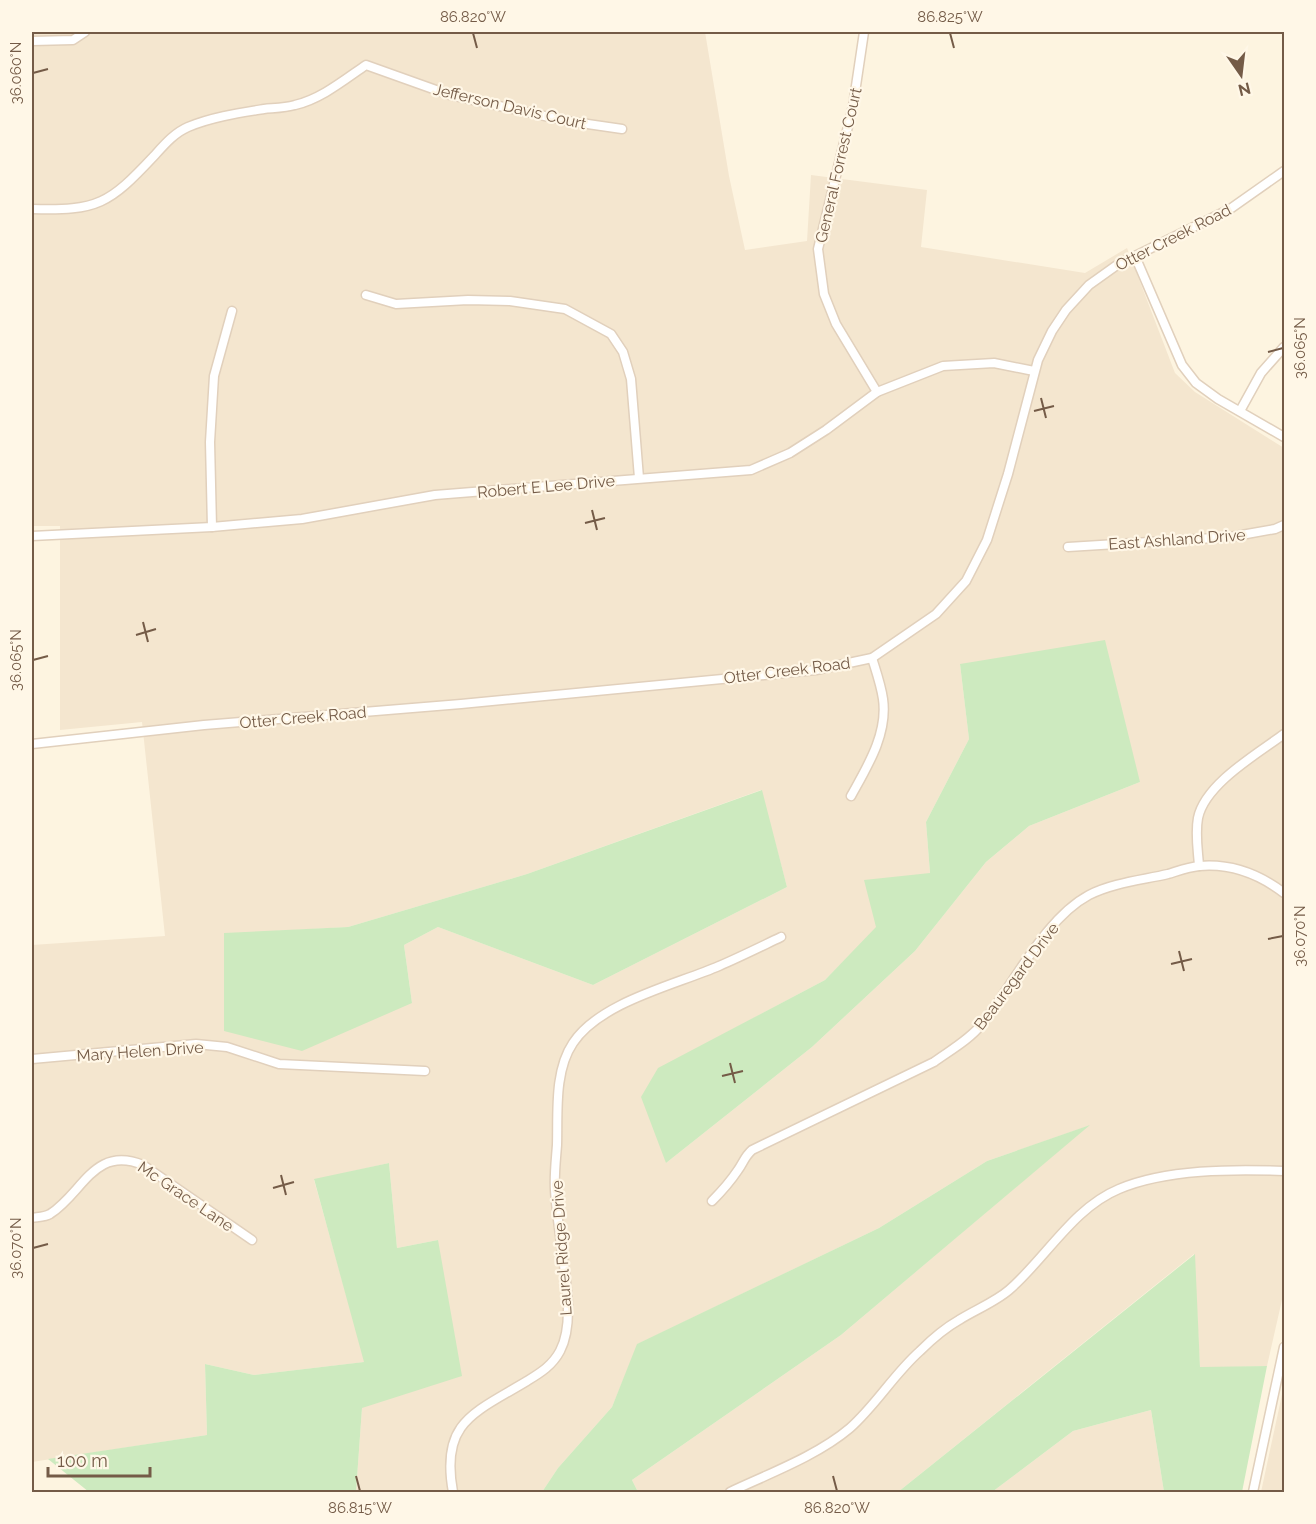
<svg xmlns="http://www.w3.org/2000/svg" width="1316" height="1524" font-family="Raleway,sans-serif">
<rect width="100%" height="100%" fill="#fdf4e0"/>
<g fill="#f4e6cf" fill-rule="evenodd">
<path d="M32 32H705L729 176 745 250 807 241 811 175 927 190 921 247 1085 273 1127 248 1175 373 1195 392 1284 448V1291L1267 1366 1200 1368 1194 1254 898 1492H638L632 1480 841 1335 1088 1126 987 1161 879 1228 638 1344 612 1407 558 1468 542 1492H356L362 1408 438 1240 397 1248 389 1163 314 1180 365 1362 254 1375 205 1364 207 1435 32 1462V945L165 936 142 722 60 730V526H32ZM960 664 1140 782 1029 826 986 862 915 951 812 1047 666 1163 658 1069 825 980 930 874 926 822 969 739ZM761 790 787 887 593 985 438 927 404 945 412 1003 225 934 348 927 527 874Z"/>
<polygon points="1284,1385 1284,1492 1261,1492"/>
<polygon points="1151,1410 1164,1492 992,1492 1073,1431"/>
</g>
<g fill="#cdeabf">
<polygon points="1105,640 1140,782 1029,826 986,862 915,951 812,1047 666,1163 641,1097 658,1068 825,980 876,927 864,880 930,873 926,822 969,739 960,664"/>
<polygon points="762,790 787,887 593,985 438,927 404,945 412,1003 302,1051 224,1031 224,933 348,927 527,874"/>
<polygon points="1090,1125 841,1335 632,1480 638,1492 542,1492 558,1468 612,1407 637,1344 879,1228 987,1161"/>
<polygon points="389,1163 397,1248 438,1240 462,1376 362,1408 356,1492 89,1492 48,1459 207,1435 205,1364 254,1375 364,1362 314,1179"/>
<polygon points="1195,1254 1200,1367 1267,1366 1242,1492 1164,1492 1151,1410 1073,1431 992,1492 898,1492"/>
</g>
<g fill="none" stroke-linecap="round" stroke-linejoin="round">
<g stroke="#e1d0bc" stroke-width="11">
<g id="minor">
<polyline points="864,32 853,106 818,249 824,294 836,324 877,392"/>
<polyline points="32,41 73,40 85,32"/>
<path d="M32 209C98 211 109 204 154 156 164 145 174 133 188 127 212 117 239 113 264 109 274 108 285 108 295 105 321 99 344 80 366 65L450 95 567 121 622 129"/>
<polyline points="1135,256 1182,365 1196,383 1218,399 1284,437"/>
<polyline points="366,295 396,304 468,300 510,301 565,309 611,334 623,352 631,379 639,478"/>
<polyline points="1240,411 1261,373 1284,347"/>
<polyline points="212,527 210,442 214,376 232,311"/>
<polyline points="32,536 212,527 302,519 435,495 751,470 790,453 826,430 877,392 943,366 994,363 1034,371"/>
<polyline points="1068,547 1230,537 1275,529 1284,525"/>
<polyline points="32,744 204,725 461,704 816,670 872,658 936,614 966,581 987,540 1008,474 1038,360 1052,331 1066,310 1089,285 1117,265 1230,209 1284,171"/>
<path d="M851 796C867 767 888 734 883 699 881 685 876 671 872 658"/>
<path d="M1199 866C1198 850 1195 834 1198 818 1205 784 1257 754 1284 734"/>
<polyline points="32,1059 196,1044 227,1047 279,1064 425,1071"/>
<path d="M712 1201C722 1191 730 1182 738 1170 743 1163 745 1156 752 1150L934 1062C949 1051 969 1040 981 1025 1013 986 1044 919 1089 895 1112 883 1142 880 1168 874 1178 871 1189 867 1199 866 1232 863 1259 874 1284 893"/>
<path d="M32 1218C37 1217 45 1217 50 1214 83 1193 94 1145 143 1165L252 1240"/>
<path d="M453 1492C440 1422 474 1413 527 1381 540 1373 552 1366 560 1351 575 1323 565 1275 561 1244 559 1226 556 1208 555 1190 554 1175 556 1159 557 1145 558 1113 554 1071 573 1043 600 1002 675 985 719 966 740 957 760 947 781 937"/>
<path d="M730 1492C768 1474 817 1456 850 1428 876 1405 894 1374 920 1351 931 1340 945 1328 959 1320 975 1310 995 1302 1009 1290 1046 1258 1073 1208 1119 1189 1166 1169 1234 1169 1284 1171"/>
<polyline points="1253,1492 1284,1347"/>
</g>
</g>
<use href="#minor" stroke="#fff" stroke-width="8"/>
</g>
<path fill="none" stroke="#745b47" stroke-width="2" d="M473 33 477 48M950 33 954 48M33 73 48 69M1268 352 1283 348M1041 398 1046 418M1034 411 1054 406M592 510 597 530M585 523 605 518M143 622 148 642M136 635 156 629M33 660 48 656M1268 939 1283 936M1179 951 1184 971M1171 964 1192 959M730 1063 735 1083M722 1076 743 1071M281 1175 286 1195M273 1188 294 1182M33 1248 48 1244M356 1476 360 1491M833 1476 837 1491"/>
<g text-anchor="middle" stroke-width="4.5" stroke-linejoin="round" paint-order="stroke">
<g font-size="16" fill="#745b47" stroke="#fff7e7">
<text transform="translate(510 106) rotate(13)" y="6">Jefferson Davis Court</text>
<text transform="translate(838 165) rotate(-77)" y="6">General Forrest Court</text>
<text transform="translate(1173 237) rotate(-27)" y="6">Otter Creek Road</text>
<text transform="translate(546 486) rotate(-5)" y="6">Robert E Lee Drive</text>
<text transform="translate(1177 539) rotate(-4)" y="6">East Ashland Drive</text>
<text transform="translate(787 670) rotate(-7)" y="6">Otter Creek Road</text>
<text transform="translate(303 717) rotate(-5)" y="6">Otter Creek Road</text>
<text transform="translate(1016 976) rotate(-53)" y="6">Beauregard Drive</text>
<text transform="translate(140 1051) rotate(-4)" y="6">Mary Helen Drive</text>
<text transform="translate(186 1196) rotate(34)" y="6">Mc Grace Lane</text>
<text transform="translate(561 1248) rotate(-94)" y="6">Laurel Ridge Drive</text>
</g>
</g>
<rect width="1316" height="1524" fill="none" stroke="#fff7e7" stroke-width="66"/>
<g transform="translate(1241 75) rotate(166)" stroke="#fff7e7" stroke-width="4.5" paint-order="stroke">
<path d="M0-4.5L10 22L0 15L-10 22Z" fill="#745b47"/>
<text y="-9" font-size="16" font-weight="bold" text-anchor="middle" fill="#745b47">N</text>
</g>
<path d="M48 1467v9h102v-9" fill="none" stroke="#745b47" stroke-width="3"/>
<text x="57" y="1467" font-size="18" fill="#745b47" stroke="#fff7e7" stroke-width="4.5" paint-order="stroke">100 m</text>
<rect x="33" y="33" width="1250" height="1458" fill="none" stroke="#745b47" stroke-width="2"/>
<g font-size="15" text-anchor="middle" fill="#745b47">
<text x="473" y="22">86.820°W</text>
<text x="950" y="22">86.825°W</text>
<text transform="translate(16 73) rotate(-90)" y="5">36.060°N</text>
<text transform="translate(1300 348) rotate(-90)" y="5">36.065°N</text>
<text transform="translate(16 660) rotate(-90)" y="5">36.065°N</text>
<text transform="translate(1300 936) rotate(-90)" y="5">36.070°N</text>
<text transform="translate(16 1248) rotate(-90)" y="5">36.070°N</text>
<text x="360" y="1513">86.815°W</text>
<text x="837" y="1513">86.820°W</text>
</g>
</svg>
